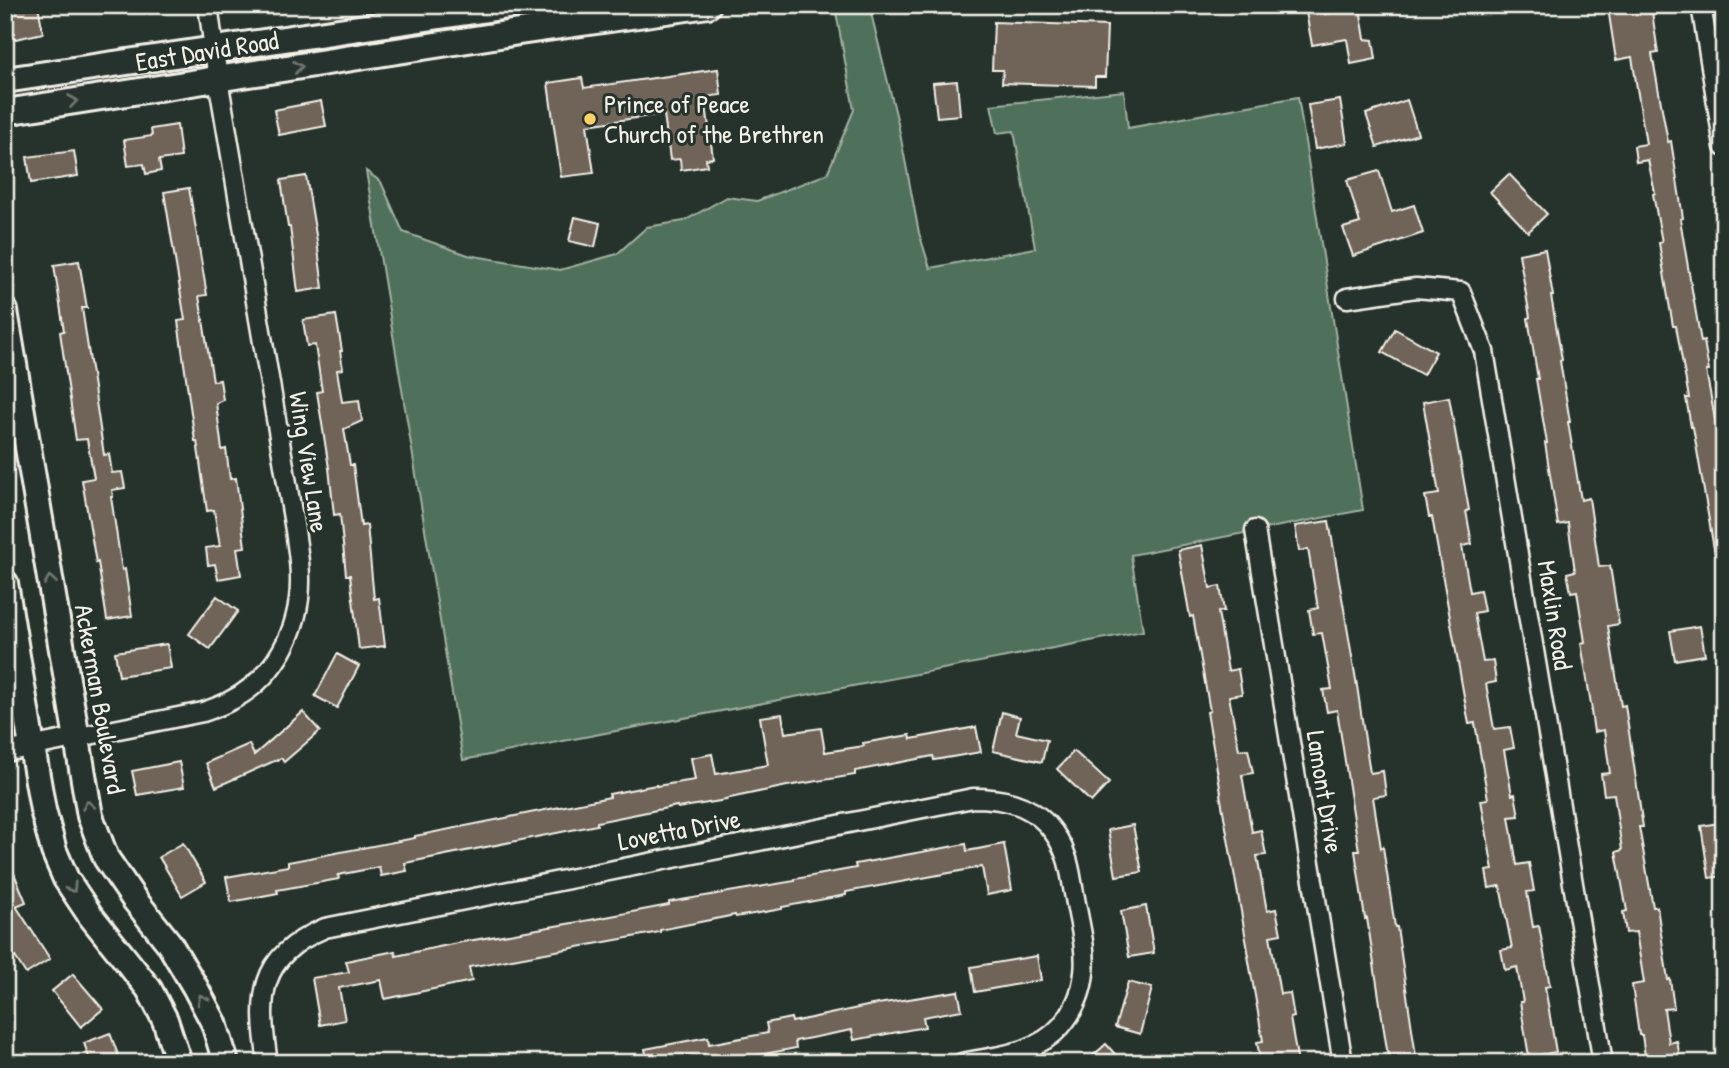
<svg xmlns="http://www.w3.org/2000/svg" width="1729" height="1068" font-family="'Patrick Hand',sans-serif">
<rect width="100%" height="100%" fill="#26332d"/>
<filter id="ink" filterUnits="userSpaceOnUse"><feTurbulence type="fractalNoise" baseFrequency=".0143" numOctaves="2"/><feDisplacementMap in="SourceGraphic" scale="14" xChannelSelector="R" yChannelSelector="G"/><feConvolveMatrix kernelMatrix="1 2 1 2 8 2 1 2 1" color-interpolation-filters="sRGB"/></filter>
<g filter="url(#ink)">
<polygon fill="#50715b" stroke="#a2b1a2" stroke-width="2" points="855,5 869,5 898,123 919,233 930,268 1035,248 1014,131 997,133 991,105 1124,91 1128,128 1298,97 1363,510 1131,555 1143,631 463,760 366,171 381,182 403,232 468,255 560,270 617,254 647,227 684,221 727,197 757,201 827,174 854,110 835,7"/>
<g fill="#6f6459" stroke="#f4f1e8" stroke-width="2">
<polygon points="5,5 38,5 43,33 11,40 8,25 5,25"/>
<polygon points="1626,5 1651,5 1658,53 1652,54 1668,142 1671,141 1683,218 1680,219 1688,267 1701,342 1704,341 1709,371 1706,371 1720,446 1721,446 1724,460 1724,554 1715,555 1693,427 1691,427 1686,398 1689,398 1676,326 1673,326 1668,297 1659,243 1662,242 1653,194 1655,193 1648,160 1636,162 1634,146 1646,144 1632,57 1616,60 1608,8"/>
<polygon points="1360,8 1365,39 1373,40 1376,59 1351,64 1347,39 1312,45 1306,12 1325,9 1325,14"/>
<polygon points="994,22 1107,26 1105,77 1095,77 1095,86 1002,83 1003,70 992,70"/>
<polygon points="718,69 721,95 705,97 713,158 706,159 707,166 681,170 680,159 670,160 664,114 587,125 594,173 561,177 548,83 582,78 584,88"/>
<polygon points="957,81 960,115 937,117 933,83"/>
<polygon points="1340,100 1347,143 1315,149 1308,105"/>
<polygon points="1407,100 1418,134 1377,147 1366,114"/>
<polygon points="321,101 326,126 279,135 274,110"/>
<polygon points="177,125 181,157 159,160 161,171 146,174 144,164 128,166 124,140 152,136 151,129"/>
<polygon points="74,151 78,176 31,183 27,157"/>
<polygon points="1379,171 1392,212 1414,205 1423,233 1353,256 1343,228 1360,223 1347,180"/>
<polygon points="1509,174 1547,214 1528,232 1490,192"/>
<polygon points="306,176 317,241 323,288 298,292 290,227 288,227 281,180"/>
<polygon points="189,188 207,295 199,296 213,381 220,380 223,400 216,403 222,450 226,449 230,479 236,478 245,547 237,548 241,575 218,579 215,564 208,565 206,548 220,546 214,510 207,511 197,441 195,441 178,321 185,320 164,192"/>
<polygon points="575,217 600,223 595,247 569,241"/>
<polygon points="1545,249 1553,296 1551,296 1562,360 1560,361 1570,422 1568,422 1581,500 1589,498 1599,567 1610,566 1619,624 1608,626 1621,706 1625,705 1643,827 1639,827 1653,907 1657,907 1668,980 1670,979 1674,1008 1664,1009 1669,1043 1677,1041 1681,1063 1646,1063 1642,1035 1639,1035 1632,985 1644,983 1636,932 1626,933 1623,912 1627,911 1616,852 1622,850 1614,794 1604,795 1601,774 1610,773 1604,730 1594,732 1591,711 1592,710 1581,643 1585,642 1577,591 1571,592 1567,573 1575,571 1568,523 1558,525 1545,443 1547,443 1536,379 1538,379 1528,318 1530,317 1519,254"/>
<polygon points="79,261 87,308 82,308 104,455 109,454 112,473 122,472 125,488 112,490 113,497 111,497 122,570 125,569 132,616 107,620 98,562 96,563 82,480 94,478 87,439 76,440 60,332 64,331 54,265"/>
<polygon points="336,315 342,351 340,351 343,369 337,370 342,402 359,400 362,421 344,429 350,465 353,465 361,526 367,525 374,599 379,598 385,646 359,649 350,575 346,575 340,514 334,515 329,468 317,392 322,391 315,345 307,346 303,320"/>
<polygon points="1395,329 1436,352 1423,375 1382,352"/>
<polygon points="1449,397 1469,510 1466,511 1472,544 1462,546 1470,592 1480,590 1484,611 1474,613 1483,662 1493,661 1496,682 1486,684 1494,729 1510,727 1514,748 1504,750 1512,795 1515,794 1519,816 1509,817 1517,865 1529,863 1534,891 1527,892 1533,927 1539,926 1550,986 1545,987 1556,1052 1529,1057 1520,1002 1523,1002 1517,967 1505,970 1501,950 1512,948 1500,886 1489,888 1486,871 1493,870 1481,800 1488,799 1475,723 1469,724 1432,517 1429,517 1425,496 1439,494 1423,402"/>
<polygon points="1329,521 1357,686 1370,773 1383,771 1386,795 1373,797 1381,848 1383,847 1395,927 1397,927 1417,1063 1389,1063 1367,918 1365,919 1355,851 1359,851 1337,710 1327,712 1323,690 1332,689 1322,633 1313,634 1309,610 1318,608 1308,549 1299,551 1295,526"/>
<polygon points="1202,545 1210,588 1220,586 1224,611 1218,612 1228,671 1238,669 1242,694 1229,696 1239,750 1248,749 1253,773 1242,775 1252,832 1261,830 1266,855 1257,856 1267,911 1276,909 1281,934 1270,936 1280,994 1290,993 1294,1017 1290,1018 1298,1063 1261,1063 1257,1042 1263,1041 1248,956 1249,956 1220,794 1221,793 1207,712 1210,711 1193,616 1190,617 1178,550"/>
<polygon points="217,596 238,611 210,649 189,634"/>
<polygon points="1700,626 1705,655 1675,660 1670,631"/>
<polygon points="167,644 171,668 119,676 115,652"/>
<polygon points="337,654 359,666 337,708 315,696"/>
<polygon points="303,712 320,731 284,762 281,758 216,787 206,763 249,744 254,755"/>
<polygon points="1002,712 1020,717 1016,733 1047,740 1042,762 993,751"/>
<polygon points="782,714 785,733 821,728 825,752 864,746 863,743 910,735 911,739 976,727 981,752 934,760 933,756 855,771 855,775 787,786 725,799 726,800 678,808 677,806 597,822 597,825 405,863 407,871 381,876 379,867 338,875 339,879 277,890 278,893 231,902 226,877 288,866 288,862 415,838 415,836 610,797 609,794 656,785 656,786 695,780 691,758 712,754 716,774 768,765 760,717"/>
<polygon points="1074,751 1109,783 1091,802 1057,769"/>
<polygon points="179,762 184,787 137,795 132,771"/>
<polygon points="1724,822 1724,876 1709,878 1701,826"/>
<polygon points="1133,825 1142,872 1116,876 1108,830"/>
<polygon points="183,843 206,882 182,896 159,857"/>
<polygon points="966,844 967,851 1004,844 1012,890 987,895 982,867 846,892 846,895 782,907 782,909 736,917 735,915 660,930 660,932 469,967 472,981 385,999 381,980 339,988 345,1020 320,1025 312,978 349,972 346,961 395,951 396,956 462,942 590,920 669,905 669,902 795,881 795,879 856,868 855,864"/>
<polygon points="5,852 26,902 16,906 50,959 26,974 5,941"/>
<polygon points="1146,906 1154,953 1129,957 1121,911"/>
<polygon points="1037,956 1041,980 975,992 971,967"/>
<polygon points="73,974 103,1009 81,1027 52,991"/>
<polygon points="1128,982 1152,988 1140,1034 1115,1027"/>
<polygon points="958,991 962,1010 923,1017 925,1027 854,1040 852,1030 795,1041 796,1048 718,1063 648,1063 645,1049 708,1037 709,1044 768,1033 766,1023 791,1018 792,1022 872,1005"/>
<polygon points="110,1033 121,1063 91,1063 84,1043"/>
<polygon points="1106,1044 1123,1063 1085,1063"/>
</g>
<g fill="none" stroke-linecap="round" stroke-linejoin="round">
<g stroke="#f4f1e8" stroke-width="23">
<g id="street">
<polyline points="1701,5 1724,147"/>
<polyline points="1347,298 1416,288 1461,292 1484,351 1603,1063"/>
<polyline points="1255,530 1343,1063"/>
<path d="M5 752 203 712C212 709 220 706 228 702 275 679 301 629 300 578 300 562 297 546 295 530L218 79 208 5"/>
<path d="M268 1063C258 997 257 957 325 928L973 798C1001 798 1027 803 1047 824 1055 833 1062 844 1066 856 1071 869 1072 885 1075 898 1079 922 1087 949 1084 973 1082 992 1074 1011 1061 1026 1037 1054 996 1056 962 1063"/>
</g>
</g>
<g stroke="#f4f1e8" stroke-width="30">
<g id="secondary">
<polyline points="5,80 515,5"/>
<polyline points="5,112 519,32 708,5"/>
<polyline points="5,311 90,816 106,858 134,899 169,943 195,987 214,1023 226,1063"/>
<polyline points="5,583 32,747 43,810 54,851 66,879 90,915 149,989 165,1020 179,1063"/>
</g>
</g>
<use href="#street" stroke="#26332d" stroke-width="18"/>
<use href="#secondary" stroke="#26332d" stroke-width="24"/>
</g>
<defs><path id="oneway-chevron" d="M-2-3.5L2.5 0L-2 3.5" fill="none" stroke-width="1.6" stroke-linecap="round" stroke-linejoin="round" transform="scale(1.75)"/></defs>
<g stroke="#6e766e">
<use href="#oneway-chevron" transform="translate(298 67) rotate(-8)"/>
<use href="#oneway-chevron" transform="translate(73 101) rotate(-9)"/>
<use href="#oneway-chevron" transform="translate(50 580) rotate(-99)"/>
<use href="#oneway-chevron" transform="translate(88 805) rotate(-101)"/>
<use href="#oneway-chevron" transform="translate(72 888) rotate(58)"/>
<use href="#oneway-chevron" transform="translate(202 999) rotate(-117)"/>
</g>
</g>
<circle fill="#ffd166" stroke="#26332d" stroke-width="2.5" cx="590" cy="119" r="7"/>
<g text-anchor="middle" stroke-width="6" stroke-linejoin="round" paint-order="stroke">
<g font-size="26" fill="#f4f1e8" stroke="#26332d">
<text transform="translate(207 51) rotate(-9)" y="9">East David Road</text>
<text transform="translate(309 462) rotate(81)" y="9">Wing View Lane</text>
<text transform="translate(1555 615) rotate(81)" y="9">Maxlin Road</text>
<text transform="translate(100 699) rotate(80)" y="9">Ackerman Boulevard</text>
<text transform="translate(1325 792) rotate(81)" y="9">Lamont Drive</text>
<text transform="translate(679 830) rotate(-11)" y="9">Lovetta Drive</text>
</g>
<g font-size="26" fill="#f4f1e8" stroke="#26332d" text-anchor="start">
<text x="604" y="113">Prince of Peace<tspan x="604" dy="30">Church of the Brethren</tspan></text>
</g>
</g>
<rect width="1729" height="1068" fill="none" stroke="#26332d" stroke-width="28"/>
<rect x="14" y="14" width="1701" height="1040" fill="none" stroke="#f4f1e8" stroke-width="2.5" filter="url(#ink)"/>
</svg>
